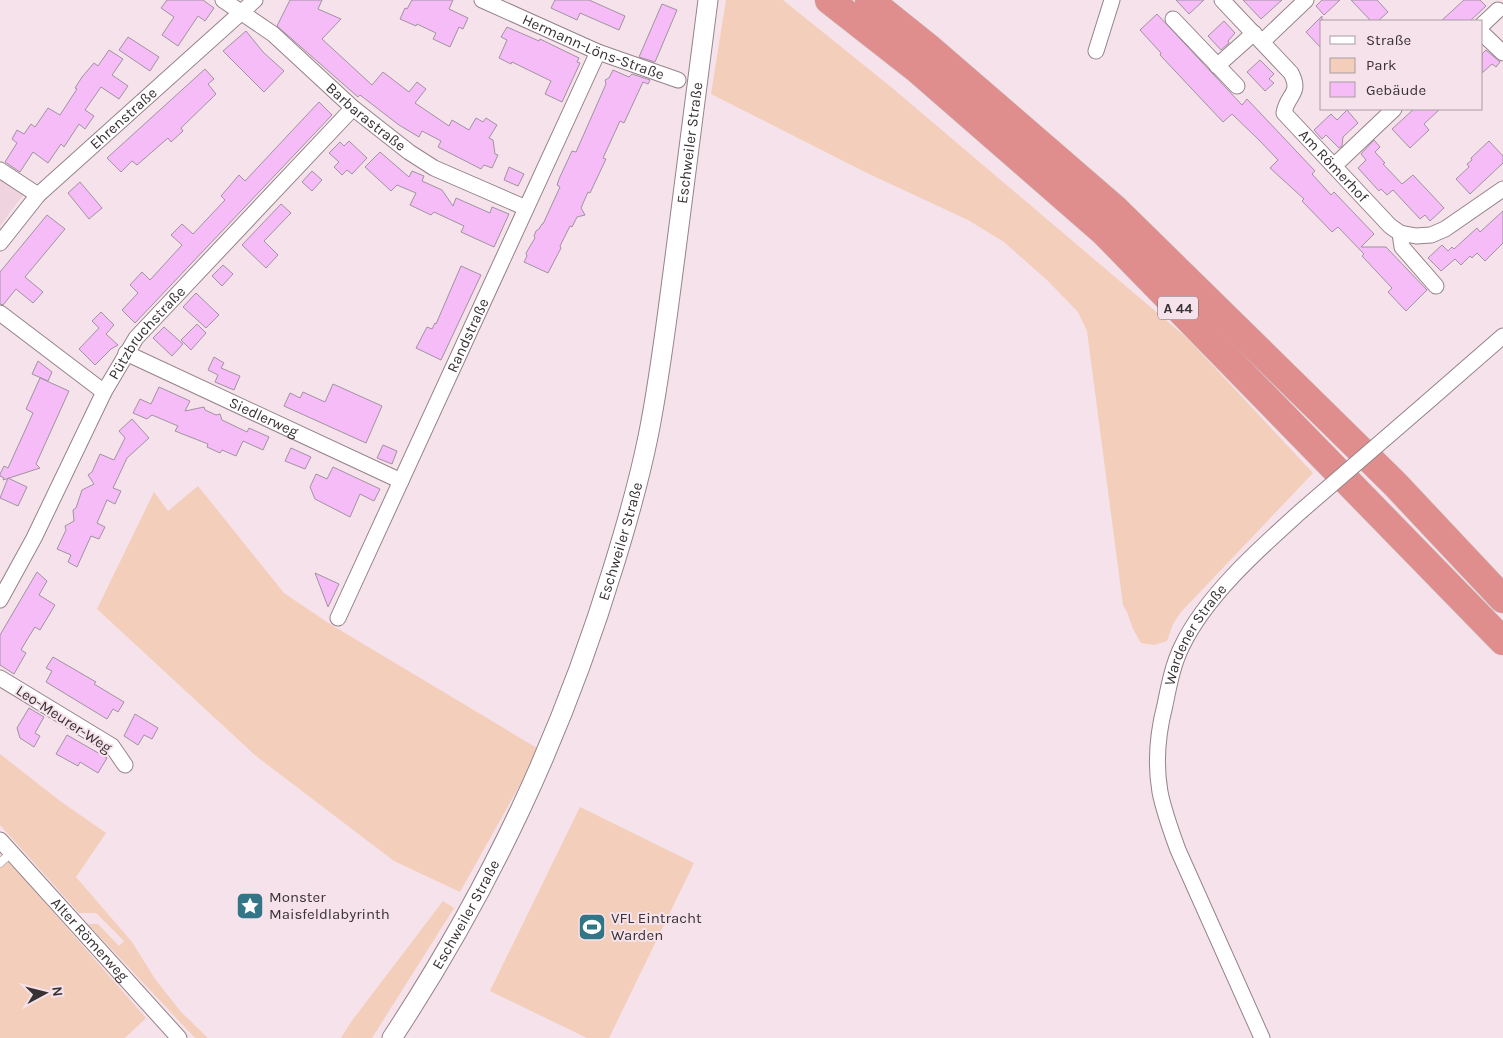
<svg xmlns="http://www.w3.org/2000/svg" width="1503" height="1038" font-family="Karla,sans-serif">
<rect width="100%" height="100%" fill="#f6e2ea"/>
<polygon fill="#efd4df" points="0,179 23,195 0,226"/>
<g fill="#f3cebb">
<polygon points="726,0 783,0 891,87 1187,338 1313,473 1181,612 1173,624 1167,641 1154,645 1141,643 1133,629 1127,612 1123,605 1087,331 1078,312 1048,281 1004,242 968,220 867,173 711,94"/>
<polygon points="198,486 284,593 330,624 537,748 522,781 460,892 394,861 256,756 97,609 154,492 168,511"/>
<polygon points="0,754 60,801 106,833 76,877 132,942 155,979 181,1012 208,1038 195,1038 88,924 98,924 119,946 124,941 96,913 79,913 0,825"/>
<polygon points="580,807 694,863 609,1038 587,1038 490,991"/>
<polygon points="0,854 18,872 146,1018 125,1038 0,1038"/>
<polygon points="443,901 454,908 372,1038 341,1038 351,1022"/>
</g>
<g fill="#f5bcf7" stroke="#a093a0">
<polygon points="167,0 203,0 214,8 205,21 198,16 178,46 162,35 174,17 161,8"/>
<polygon points="290,0 322,0 318,9 341,19 322,39 372,85 383,72 409,92 417,82 426,89 415,103 449,126 452,120 469,130 476,118 483,122 486,118 497,125 489,138 493,140 495,154 498,155 492,168 484,165 481,169 438,147 441,141 422,131 419,137 399,125 360,95 358,97 277,26"/>
<polygon points="412,0 453,0 449,9 468,18 463,29 459,27 450,47 433,39 436,33 417,24 416,26 400,19 405,8 407,9"/>
<polygon points="555,0 589,0 625,16 619,30 580,13 577,20 551,8"/>
<polygon points="1176,0 1204,0 1189,14"/>
<polygon points="1243,0 1282,0 1261,19"/>
<polygon points="1322,0 1340,0 1324,15 1316,6"/>
<polygon points="1351,0 1377,0 1388,12 1378,21 1371,21"/>
<polygon points="1464,0 1480,0 1486,6 1470,21 1441,21"/>
<polygon points="662,4 677,10 655,62 639,57"/>
<polygon points="1157,14 1242,105 1247,99 1315,171 1312,174 1331,195 1334,192 1374,234 1361,247 1386,247 1427,290 1406,311 1388,292 1392,288 1362,256 1364,254 1338,227 1332,232 1302,201 1304,199 1270,168 1278,160 1260,141 1232,114 1223,122 1160,55 1161,53 1140,30"/>
<polygon points="1322,16 1322,49 1306,32"/>
<polygon points="1224,21 1235,33 1228,41 1229,43 1221,50 1208,36"/>
<polygon points="507,27 539,41 540,39 579,58 577,62 580,63 562,102 545,94 551,81 512,62 511,64 499,58 507,40 501,37"/>
<polygon points="246,31 263,52 284,71 264,92 223,51"/>
<polygon points="128,37 159,57 150,71 119,50"/>
<polygon points="109,50 123,59 112,75 128,86 119,99 101,87 85,110 94,116 85,129 79,124 64,147 61,144 48,163 33,152 20,172 5,162 17,143 12,139 17,130 24,134 31,124 35,127 48,108 60,115 77,89 75,88 82,77 94,63 98,66"/>
<polygon points="1486,50 1500,62 1496,67 1492,64 1482,73 1482,54"/>
<polygon points="1260,60 1274,74 1269,79 1274,83 1265,91 1247,72"/>
<polygon points="205,69 214,79 208,84 216,94 181,128 183,131 171,142 168,138 137,165 132,161 121,172 107,158"/>
<polygon points="613,70 629,77 632,74 650,80 648,84 643,82 624,123 620,121 603,158 606,159 590,193 588,192 581,208 585,215 577,217 572,227 570,226 560,246 561,248 548,273 524,262 527,256 526,253 535,238 534,236 536,231 539,229 542,224 543,224 560,187 557,185 559,179 572,151 576,152 606,84 605,80 609,78"/>
<polygon points="319,102 332,115 135,323 122,310 138,293 130,285 142,272 150,280 182,245 171,235 182,224 193,234 225,200 221,196 239,175 245,181"/>
<polygon points="1414,109 1440,109 1424,124 1429,130 1410,148 1392,129"/>
<polygon points="1347,110 1358,123 1343,137 1342,146 1339,148 1326,135 1322,139 1314,130 1331,114 1337,120"/>
<polygon points="1374,140 1380,147 1375,152 1385,163 1383,164 1402,184 1413,175 1444,208 1430,221 1425,215 1420,219 1393,190 1387,195 1381,189 1379,191 1358,168 1366,160 1361,154"/>
<polygon points="349,141 367,158 352,174 347,170 342,175 334,167 339,162 329,153 340,142 344,146"/>
<polygon points="1489,141 1503,156 1503,163 1470,194 1456,179 1469,167 1467,164 1472,160 1471,158"/>
<polygon points="380,152 409,177 412,171 424,176 422,181 442,190 453,206 456,198 490,213 492,207 509,214 494,247 461,232 464,226 434,212 431,215 410,205 416,193 397,185 391,191 365,167"/>
<polygon points="509,167 524,174 518,186 504,180"/>
<polygon points="312,171 322,180 312,191 302,182"/>
<polygon points="80,182 102,208 89,219 68,193"/>
<polygon points="281,204 291,213 264,241 278,255 266,268 242,245"/>
<polygon points="1503,211 1503,243 1485,261 1477,253 1472,258 1470,256 1461,265 1455,259 1441,271 1428,258 1442,245 1448,251 1452,247 1454,249 1477,228 1480,232"/>
<polygon points="47,215 65,229 25,277 43,292 33,303 16,289 3,305 0,304 0,272"/>
<polygon points="223,265 233,274 222,286 212,276"/>
<polygon points="461,266 481,275 441,360 416,348 427,327 432,329 435,323 436,324"/>
<polygon points="196,293 219,315 206,328 183,307"/>
<polygon points="101,312 114,325 106,334 118,345 111,349 95,365 79,349 99,328 92,321"/>
<polygon points="197,324 206,333 191,350 181,340"/>
<polygon points="164,327 183,344 172,356 153,338"/>
<polygon points="214,357 224,363 221,368 240,376 234,390 215,382 218,375 208,370"/>
<polygon points="38,361 52,372 48,381 32,374"/>
<polygon points="40,378 69,391 36,464 40,468 3,480 4,478 0,476 0,474 4,466 8,468 33,413 26,409"/>
<polygon points="333,384 382,406 366,443 284,406 290,393 300,398 303,392 325,402"/>
<polygon points="159,387 190,401 185,411 204,407 205,410 216,415 220,414 222,420 247,432 249,428 269,437 263,450 243,441 236,456 222,450 220,453 207,447 208,444 175,431 178,426 152,415 147,419 133,413 140,399 151,404"/>
<polygon points="132,419 149,438 127,458 113,488 121,491 115,504 107,500 97,523 105,527 99,539 91,536 77,567 68,562 71,555 57,549 66,530 65,526 74,521 73,510 76,508 82,490 94,484 88,475 92,472 100,454 114,460 125,438 119,431"/>
<polygon points="383,445 397,451 392,464 377,458"/>
<polygon points="291,448 311,457 305,469 285,461"/>
<polygon points="333,467 380,489 374,501 360,494 350,517 315,499 310,487 316,474 327,479"/>
<polygon points="8,478 27,487 18,506 0,498"/>
<polygon points="37,572 47,581 39,595 55,605 40,630 35,627 28,638 21,650 26,653 14,674 0,665 0,635"/>
<polygon points="315,573 339,584 328,607"/>
<polygon points="53,657 96,682 94,684 124,702 118,712 113,709 107,719 46,682 52,671 46,668"/>
<polygon points="29,708 44,717 35,733 40,736 34,747 20,738 17,728"/>
<polygon points="135,714 158,728 152,739 144,735 138,745 124,736"/>
<polygon points="67,735 107,758 98,773 80,762 78,766 56,754"/>
</g>
<g fill="none" stroke-linecap="round" stroke-linejoin="round">
<g stroke="#95838a" stroke-width="9">
<polyline id="service" points="0,863 12,852"/>
</g>
<g stroke="#95838a" stroke-width="17">
<g id="minor">
<path id="s1" d="M223 0 273 34 353 108 409 152 434 168 526 208"/>
<path id="s2" d="M482 0 598 52 678 80"/>
<path id="s3" d="M1222 0 1291 73C1302 94 1287 94 1284 113L1390 226 1400 233 1416 236 1431 235 1445 229 1503 189"/>
<polyline points="1173,19 1237,86"/>
<polyline points="1482,25 1498,10"/>
<polyline points="1482,33 1503,53"/>
<polyline points="1262,42 1306,0"/>
<polyline points="1096,51 1112,0"/>
<polyline points="1217,66 1254,33"/>
<polyline points="1334,166 1394,109"/>
<polyline points="0,170 38,195"/>
<polyline points="1400,233 1402,247 1436,286"/>
<path id="s4" d="M0 243 38 195 255 0"/>
<polyline points="0,313 104,392"/>
<path id="s5" d="M126 353 401 481"/>
<polyline points="1425,404 1503,336"/>
<path id="s6" d="M0 600 34 538 104 392 136 338 353 108"/>
<path id="s7" d="M338 618 598 52"/>
<polyline points="0,678 112,746 125,765"/>
<path id="s8" d="M0 840 179 1038"/>
<path id="s9" d="M1262 1038 1178 850C1171 831 1164 812 1160 792 1155 763 1158 732 1165 705 1169 685 1173 664 1182 646 1206 596 1259 549 1300 512"/>
</g>
</g>
<g stroke="#95838a" stroke-width="21">
<g id="tertiary">
<path id="s10" d="M392 1038C490 889 562 736 614 565 627 523 639 481 648 437 660 378 667 317 675 257 686 172 697 86 708 0"/>
</g>
</g>
<g stroke="#cccaca" stroke-width="29">
<g id="motorway">
<polyline points="829,0 917,69 1104,232 1503,641"/>
<polyline points="869,0 930,49 1115,209 1395,484 1503,599"/>
</g>
</g>
<use href="#service" stroke="#fff" stroke-width="8"/>
<use href="#minor" stroke="#fff" stroke-width="15"/>
<use href="#tertiary" stroke="#fff" stroke-width="19"/>
<use href="#motorway" stroke="#df8e8d" stroke-width="28"/>
<g stroke="#95838a" stroke-width="17" stroke-linecap="butt">
<polyline id="minor-bridge" points="1300,512 1425,404"/>
</g>
<use href="#minor-bridge" stroke="#fff" stroke-width="15"/>
</g>
<defs>
<g id="sight-square" transform="scale(1.4375)"><rect x="-9" y="-9" width="18" height="18" rx="4" fill="#327586" stroke="#f6e2ea"/><path d="M0-6L1.8-2.2L6-1.7L2.9 1.2L3.7 5.4L0 3.3L-3.7 5.4L-2.9 1.2L-6-1.7L-1.8-2.2Z" fill="#fff"/></g>
<g id="stadium-square" transform="scale(1.4375)"><rect x="-9" y="-9" width="18" height="18" rx="4" fill="#327586" stroke="#f6e2ea"/><path d="M0-5a6.5 5 0 1 0 0 10a6.5 5 0 1 0 0-10ZM-3.5-1.8h7v3.6h-7Z" fill="#fff"/></g>
</defs>
<g fill-rule="evenodd">
<use href="#sight-square" x="250" y="906"/>
<use href="#stadium-square" x="592" y="927"/>
</g>
<g text-anchor="middle" stroke-width="4" stroke-linejoin="round" paint-order="stroke">
<rect fill="#f6e2ea" stroke="#72676b" stroke-width="1" x="1158" y="296.5" width="40" height="23" rx="4"/>
<g font-size="14" font-weight="bold" fill="#393235">
<text x="1178" y="313">A 44</text>
</g>
<g font-size="15" fill="#393235" stroke="#f6e2ea">
<text dy="5" stroke="none"><textPath href="#s2" startOffset="121">Hermann-Löns-Straße</textPath></text>
<text dy="5" stroke="none"><textPath href="#s1" startOffset="185">Barbarastraße</textPath></text>
<text dy="5" stroke="none"><textPath href="#s4" startOffset="176">Ehrenstraße</textPath></text>
<text dy="5" stroke="none"><textPath href="#s10" startOffset="954">Eschweiler Straße</textPath></text>
<text dy="5" stroke="none"><textPath href="#s3" startOffset="216">Am Römerhof</textPath></text>
<text dy="5" stroke="none"><textPath href="#s6" startOffset="306">Pützbruchstraße</textPath></text>
<text dy="5" stroke="none"><textPath href="#s7" startOffset="311">Randstraße</textPath></text>
<text dy="5" stroke="none"><textPath href="#s5" startOffset="152">Siedlerweg</textPath></text>
<text dy="5" stroke="none"><textPath href="#s10" startOffset="549">Eschweiler Straße</textPath></text>
<text dy="5" stroke="none"><textPath href="#s9" startOffset="432">Wardener Straße</textPath></text>
<text transform="translate(64 719) rotate(33)" y="5">Leo-Meurer-Weg</text>
<text dy="5" stroke="none"><textPath href="#s10" startOffset="144">Eschweiler Straße</textPath></text>
<text dy="5" stroke="none"><textPath href="#s8" startOffset="134">Alter Römerweg</textPath></text>
</g>
<g font-size="15" fill="#393235" stroke="#f6e2ea" text-anchor="start">
<text x="269" y="902">Monster<tspan x="269" dy="17">Maisfeldlabyrinth</tspan></text>
<text x="611" y="923">VFL Eintracht<tspan x="611" dy="17">Warden</tspan></text>
</g>
</g>
<rect x="1320" y="20" width="162" height="90" fill="#f6e2ea" stroke="#aa9ca2"/>
<rect x="1330" y="36" width="25" height="8" fill="#ffffff" stroke="#aa9ca2"/>
<text x="1366" y="45" font-size="15" fill="#393235">Straße</text>
<rect x="1330" y="58" width="25" height="15" fill="#f3cebb" stroke="#aa9ca2"/>
<text x="1366" y="70" font-size="15" fill="#393235">Park</text>
<rect x="1330" y="82" width="25" height="15" fill="#f5bcf7" stroke="#aa9ca2"/>
<text x="1366" y="95" font-size="15" fill="#393235">Gebäude</text>
<g transform="translate(45 993) rotate(83)" stroke="#f6e2ea" stroke-width="4" paint-order="stroke">
<path d="M0-4L9 19L0 12L-9 19Z" fill="#393235"/>
<text y="-8" font-size="14" font-weight="bold" text-anchor="middle" fill="#393235">N</text>
</g>
</svg>
